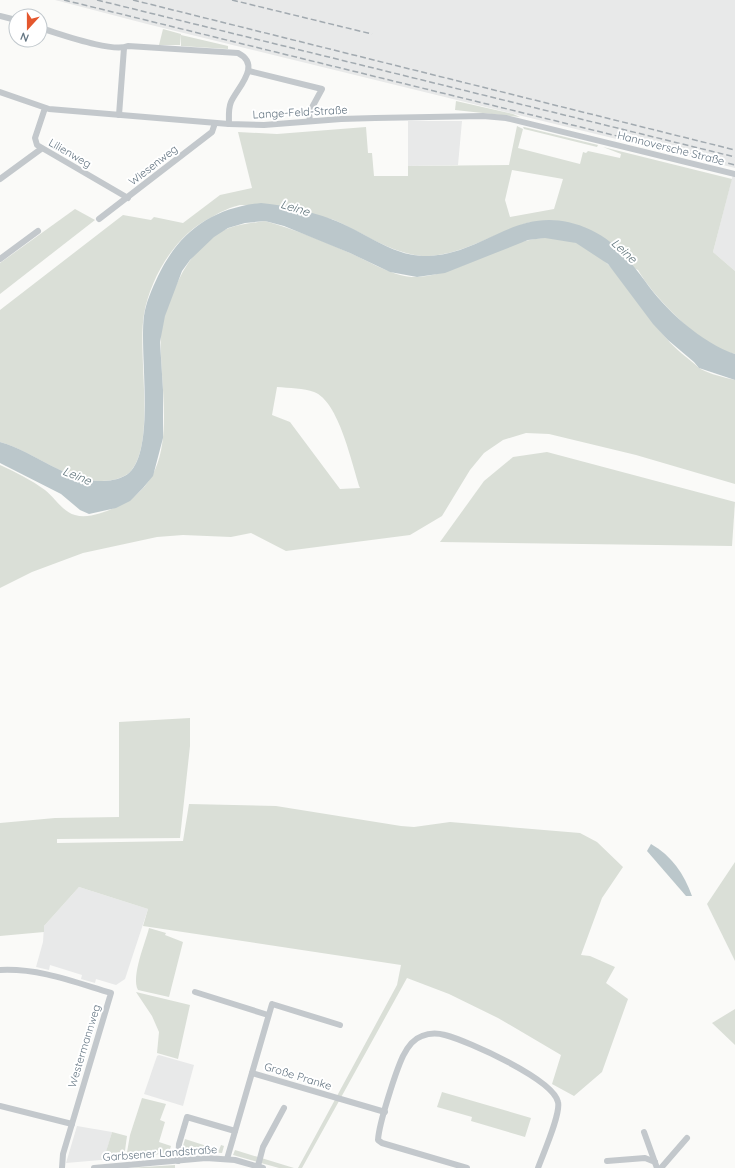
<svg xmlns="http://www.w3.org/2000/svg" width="735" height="1168" font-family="Quicksand,sans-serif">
<rect width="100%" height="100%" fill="#fafaf8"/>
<g fill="#e8e9e9">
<polygon points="55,0 735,0 735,168 147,24"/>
<polygon points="408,121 462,121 458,165 408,166"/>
<polygon points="733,174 735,175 735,271 713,252"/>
<polygon points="79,887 148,909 125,979 116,985 96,979 95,983 81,979 82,975 50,965 49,970 36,967 43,942 44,926"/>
<polygon points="159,1055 194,1065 183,1106 144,1094 157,1056"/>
<polygon points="77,1126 112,1132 105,1156 103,1155 101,1160 66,1163"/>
</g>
<g fill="#dadfd7" fill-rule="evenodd">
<polygon points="163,29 181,34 180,45 159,45"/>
<polygon points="181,35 228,46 228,49 181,46"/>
<polygon points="456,101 513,114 520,117 455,110"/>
<path d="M517 126 523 129 518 148 580 164 583 152 586 153 588 151 620 158 621 154 603 147 732 179 713 252 735 271V354C729 352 723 351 717 348 692 335 652 295 638 270L530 222C497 232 457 258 422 256 390 253 362 232 334 220 326 217 248 204 240 205 231 207 220 212 212 217 176 234 151 276 144 314 137 355 156 441 131 471 125 478 111 481 102 481 65 481 35 452 0 442V310L123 215 151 220 154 217 183 223 220 195 252 188 238 132 277 134 366 127 368 153H372L374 176H408V166L509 165ZM512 170 563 179 554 209 510 217 505 200Z"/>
<polygon points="523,127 524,127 598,145 597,147 524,129"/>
<polygon points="75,209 95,220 0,294 0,263"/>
<path d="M265 221C294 229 323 241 350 253 371 262 394 278 418 277 471 274 522 221 577 243 616 259 640 308 667 339 674 348 689 359 698 367 705 373 726 378 735 380V484L636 455 549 434 526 433 503 440 484 453 470 470 442 516 410 535 286 551 251 533 231 537 183 535 157 537 83 553 32 572 0 588V465C16 472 31 480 45 490 55 498 63 512 75 515 88 519 105 512 116 507 187 477 157 389 161 329 170 293 190 242 229 228 240 224 253 223 265 221ZM277 387C289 388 304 388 314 392 339 401 352 465 360 488L340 489 290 422 272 415Z"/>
<polygon points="547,452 735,502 732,546 440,542 484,481 513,457"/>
<polygon points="190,718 190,746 180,838 57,839 57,843 183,841 189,804 276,806 401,826 414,827 450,822 580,833 597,842 623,867 602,898 581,955 590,956 615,967 606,983 628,999 602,1072 574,1096 552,1084 561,1055 498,1018 449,994 407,978 302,1168 298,1168 397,985 401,965 143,926 148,909 79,887 44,926 44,932 0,936 0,823 55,818 119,817 119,722"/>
<polygon points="735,862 735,961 707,904"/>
<path d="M149 928 166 933 165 935 183 942 169 997 138 990C131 976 145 944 149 928Z"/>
<polygon points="136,992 190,1005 178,1059 157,1053 159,1032 152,1016"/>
<polygon points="735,1009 735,1045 712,1023"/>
<polygon points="442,1092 531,1118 525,1137 471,1121 472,1117 437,1107"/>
<polygon points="142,1098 166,1104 160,1120 165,1122 159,1142 171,1146 169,1153 126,1158 130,1135"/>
<polygon points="112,1132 127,1136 124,1158 101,1160 103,1155 105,1155"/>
<polygon points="185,1139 219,1150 221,1145 224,1146 222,1153 202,1152 181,1153"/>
<polygon points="235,1150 294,1168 279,1168 233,1155"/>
<polygon points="175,1165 175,1168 129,1168"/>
</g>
<g fill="#bbc7cb">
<path d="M261 203C284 205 309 211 331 219 362 230 390 255 423 256 486 257 519 197 591 230 616 242 629 260 645 281 665 310 702 343 735 354V380L699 368 694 362 668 340 653 324 608 264 576 243 545 238 528 240 445 273 417 277 390 272 350 253 284 226 265 221 245 223 228 228 214 237 190 260 182 271 165 316 160 342 163 390V438L153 476 143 488 130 501 116 508 89 514 80 510 61 494 0 463V442C36 452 66 482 104 481 111 481 124 478 129 473 156 448 139 354 144 316 146 302 152 289 158 276 179 232 212 208 261 203Z"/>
<path d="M651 844C672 856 684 874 692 896H686L647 851Z"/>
</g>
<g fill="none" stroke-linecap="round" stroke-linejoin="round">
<g stroke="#c3c8cc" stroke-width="6">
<polyline points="0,16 16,20"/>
<path d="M40 28C58 33 112 53 128 46L238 53C262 65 238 87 231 102 228 109 229 117 229 124"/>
<polyline points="249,71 322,89 309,113 310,121"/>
<polyline points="0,92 49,109 229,124 264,125 341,119 375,118 483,116 506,118 735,174"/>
<polyline points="45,108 35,138 37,145 128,198"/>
<polyline points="119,115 124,48"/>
<polyline points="0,179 41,149"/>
<polyline points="99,219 212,132 215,123"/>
<polyline points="0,259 38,231"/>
<path d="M0 970C39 968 74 982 111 993L63 1154 62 1168"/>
<polyline points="195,992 268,1015"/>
<polyline points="252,1073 385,1112"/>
<polyline points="0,1106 72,1124"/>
<polyline points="644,1132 657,1168"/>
<polyline points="227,1159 272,1004 340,1025"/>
<polyline points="178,1161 179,1144 187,1117 235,1131"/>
<polyline points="607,1161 645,1158 655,1162"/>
<polyline points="258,1166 263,1147 284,1108"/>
<polyline points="94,1168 206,1158 235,1160 263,1168"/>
<path d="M467 1168 382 1143 378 1140C379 1123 396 1071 403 1056 407 1048 413 1039 422 1036 429 1033 438 1033 445 1035 468 1041 553 1079 558 1102 561 1114 543 1154 538 1168"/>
<polyline points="661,1168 687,1138"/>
</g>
<g stroke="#a2aab0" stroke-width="1.5" stroke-dasharray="6 3" stroke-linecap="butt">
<polyline points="64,0 735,165"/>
<polyline points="97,0 735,157"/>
<polyline points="133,0 735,150"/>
<polyline points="232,0 372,34"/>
</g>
</g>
<g text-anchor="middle" stroke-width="4" stroke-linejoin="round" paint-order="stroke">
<g font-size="11" fill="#657683" stroke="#fff">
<text transform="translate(300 112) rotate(-3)" y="4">Lange-Feld-Straße</text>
<text transform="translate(671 148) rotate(14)" y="4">Hannoversche Straße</text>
<text transform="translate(70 153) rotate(30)" y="4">Lilienweg</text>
<text transform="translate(153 165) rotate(-38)" y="4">Wiesenweg</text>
<text transform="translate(84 1046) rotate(-73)" y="4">Westermannweg</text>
<text transform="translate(298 1076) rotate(17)" y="4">Große Pranke</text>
<text transform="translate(160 1153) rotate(-4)" y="4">Garbsener Landstraße</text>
</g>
<g font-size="12" font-style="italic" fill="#60757c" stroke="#fff">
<text transform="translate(295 208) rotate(17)" y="4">Leine</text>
<text transform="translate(624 251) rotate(43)" y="4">Leine</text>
<text transform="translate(77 476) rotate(22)" y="4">Leine</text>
</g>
</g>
<g transform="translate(28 28) rotate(201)"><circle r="19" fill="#ffffff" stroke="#c1c8cd"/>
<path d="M0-3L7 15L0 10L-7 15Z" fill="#e4572e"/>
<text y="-6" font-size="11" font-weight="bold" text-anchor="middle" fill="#657683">N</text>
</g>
</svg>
